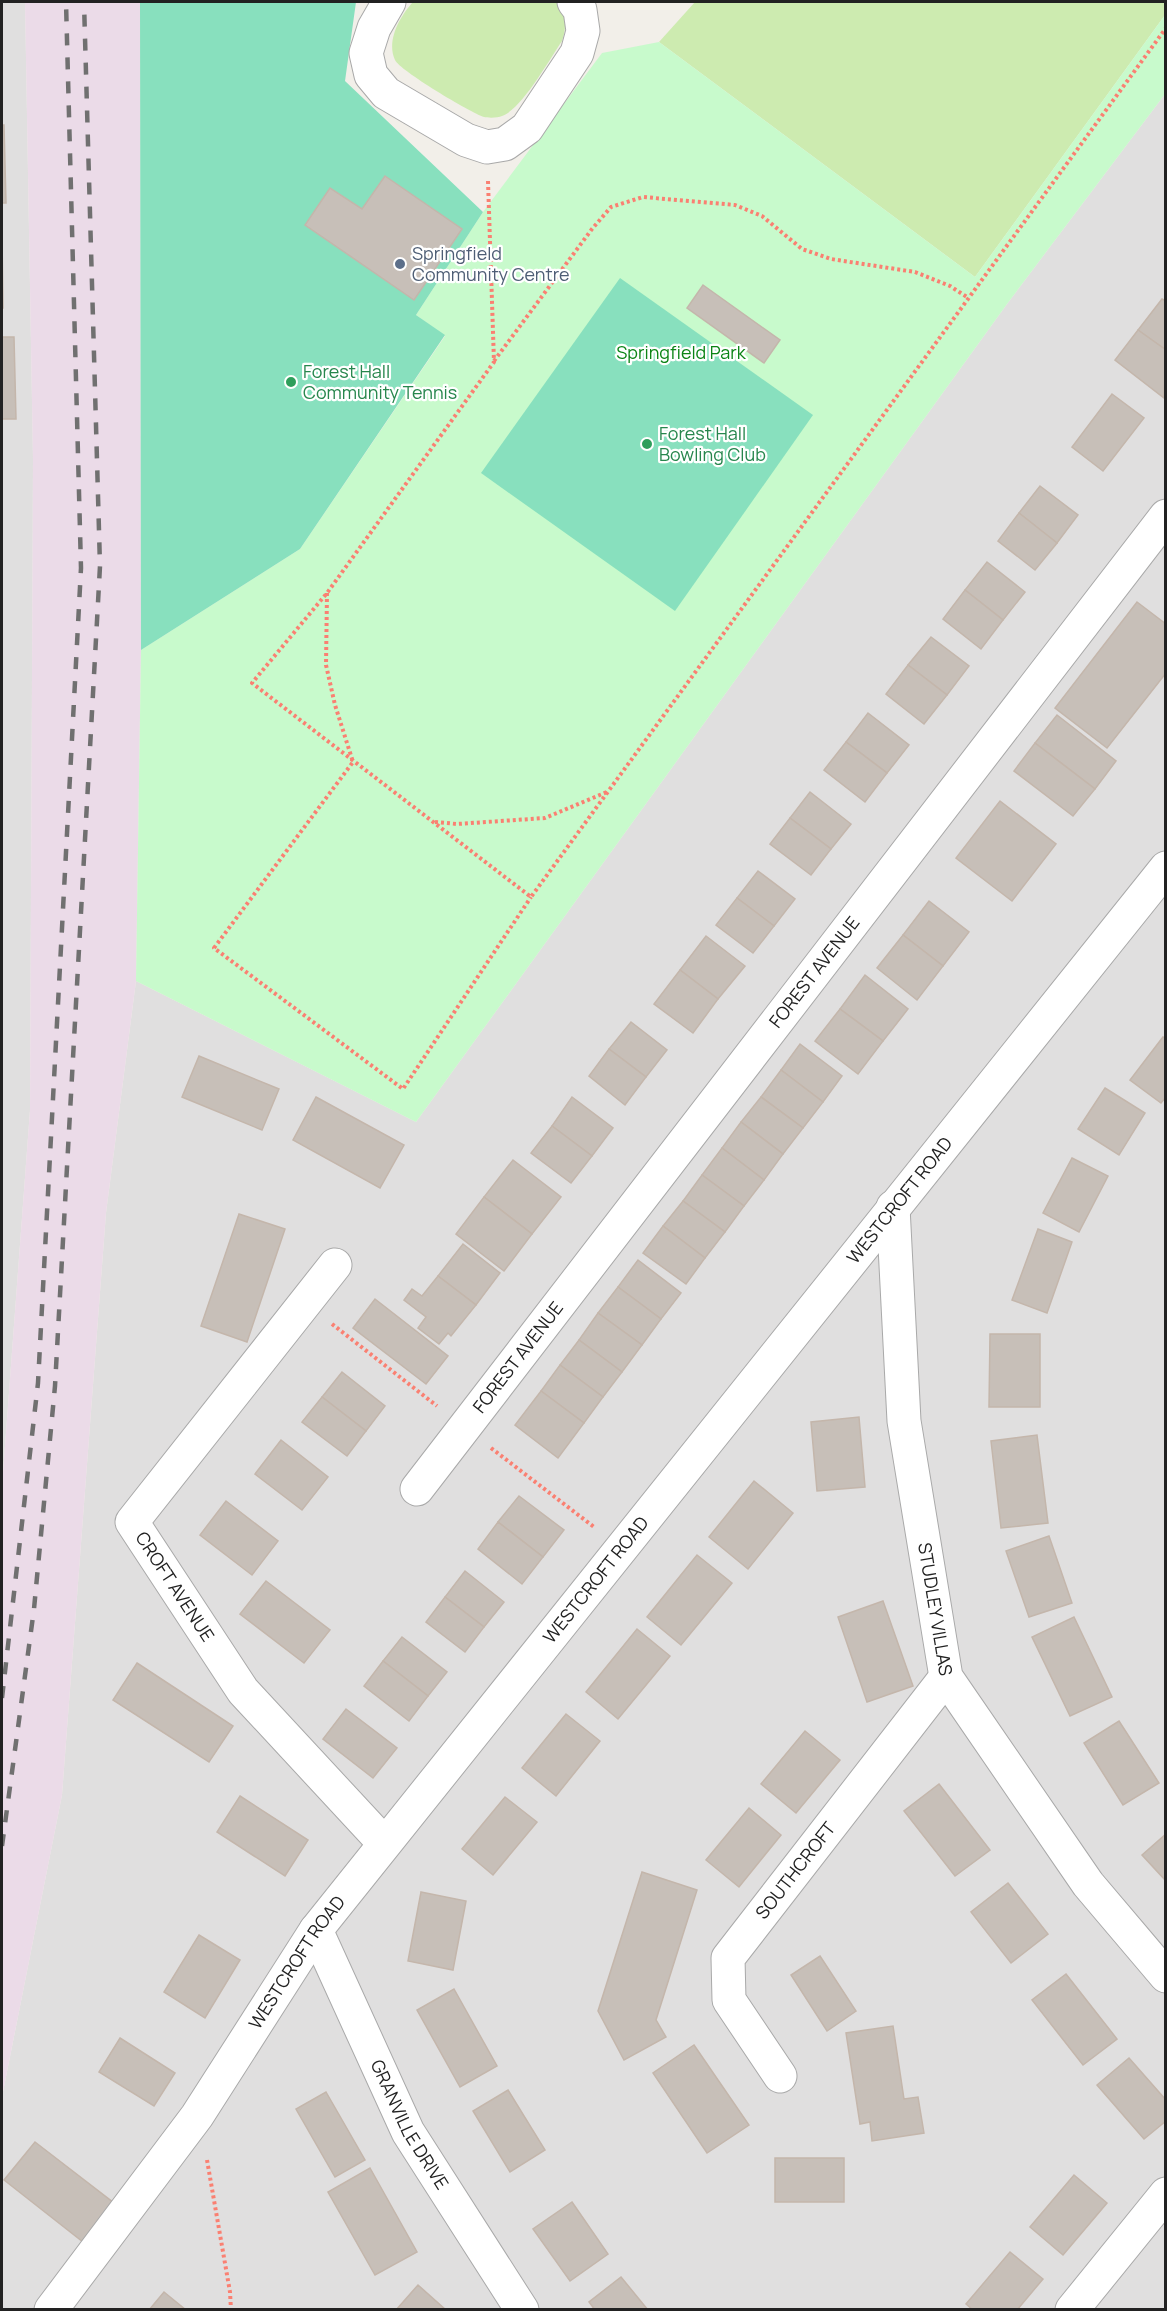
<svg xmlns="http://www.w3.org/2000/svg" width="1167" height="2311" font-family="Manrope,sans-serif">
<rect width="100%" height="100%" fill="#f2efe9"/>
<g fill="#e0dfdf">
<polygon points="2,2 25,2 33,459 30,1110 2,1486"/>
<polygon points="1165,94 1165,2309 2,2310 2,2097 62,1795 106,1213 136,981 416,1122 1007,304"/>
</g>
<polygon fill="#ebdbe8" points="25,2 140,2 141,650 136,981 106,1213 62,1795 2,2097 2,1486 30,1110 33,459"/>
<g fill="#cdebb0">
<path d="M413 2H557C566 15 567 27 562 41 549 60 522 109 502 116 498 118 488 118 484 117 471 113 399 70 395 60 386 41 400 16 413 2Z"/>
<polygon points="695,2 1165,2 1165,15 975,277 659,42"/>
</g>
<polygon fill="#c8facc" points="1165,15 1165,94 1007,304 416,1122 136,981 141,650 300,549 445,336 416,315 483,212 602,53 659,42 975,277"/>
<g fill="#88e0be">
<polygon points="140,2 356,2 345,81 483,212 416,315 445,335 300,549 141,650"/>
<polygon points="620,278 813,415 675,611 481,473"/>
</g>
<g fill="#c7bfb8" stroke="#c4b6ab" stroke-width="1.5">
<polygon points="2,125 4,125 6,203 2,203"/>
<polygon points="385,176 462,229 414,300 305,225 330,188 362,209"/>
<polygon points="2,237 3,308 2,308"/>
<polygon points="703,285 780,340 764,363 687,308"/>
<polygon points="1162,299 1166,301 1166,350 1138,330"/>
<polygon points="1138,330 1166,350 1164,398 1115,360"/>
<polygon points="2,337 14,337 16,419 2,419"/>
<polygon points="1112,394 1144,418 1103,471 1072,447"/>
<polygon points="1040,486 1078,515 1057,543 1019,513"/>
<polygon points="1019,513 1057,543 1035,570 998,541"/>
<polygon points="987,562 1025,592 1003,620 965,590"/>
<polygon points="965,590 1003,620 981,649 943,619"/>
<polygon points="1137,602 1166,624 1166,673 1107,748 1055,708"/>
<polygon points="931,637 969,666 947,695 908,665"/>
<polygon points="908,665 947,695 924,724 886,694"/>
<polygon points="868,713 909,745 887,773 846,742"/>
<polygon points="1057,715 1116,761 1095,789 1035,743"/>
<polygon points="846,742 887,773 865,802 824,770"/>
<polygon points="1035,743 1095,789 1073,816 1014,771"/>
<polygon points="810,792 851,824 831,849 790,818"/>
<polygon points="1000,801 1056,844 1012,901 956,858"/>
<polygon points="790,818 831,849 811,875 770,844"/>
<polygon points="758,871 795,899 774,926 737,898"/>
<polygon points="737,898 774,926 753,953 716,925"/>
<polygon points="929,901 969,932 943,966 903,935"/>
<polygon points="903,935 943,966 917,1000 877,968"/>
<polygon points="706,936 745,966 718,999 680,970"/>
<polygon points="680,970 718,999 693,1033 654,1004"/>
<polygon points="865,975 908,1009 883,1041 840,1009"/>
<polygon points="840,1009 883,1041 858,1074 815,1041"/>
<polygon points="631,1022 667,1050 646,1077 609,1049"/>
<polygon points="1163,1037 1166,1038 1166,1097 1161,1103 1130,1080"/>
<polygon points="800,1044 842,1076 823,1102 781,1070"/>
<polygon points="609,1049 646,1077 625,1105 589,1076"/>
<polygon points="199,1056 279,1089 262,1130 182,1097"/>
<polygon points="781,1070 823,1102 803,1128 761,1097"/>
<polygon points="1105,1088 1145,1113 1119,1155 1078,1129"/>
<polygon points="316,1097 404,1145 380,1188 293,1140"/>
<polygon points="572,1097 613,1128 592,1156 552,1126"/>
<polygon points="761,1097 803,1128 783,1154 741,1122"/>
<polygon points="741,1122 783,1154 764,1180 722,1148"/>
<polygon points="552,1126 592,1156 571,1183 531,1153"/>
<polygon points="722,1148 764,1180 744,1206 702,1175"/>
<polygon points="1072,1158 1108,1176 1079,1232 1043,1213"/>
<polygon points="513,1160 561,1197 532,1234 484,1197"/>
<polygon points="702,1175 744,1206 725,1232 683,1201"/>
<polygon points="484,1197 532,1234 504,1271 456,1234"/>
<polygon points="683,1201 725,1232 705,1258 663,1226"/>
<polygon points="239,1214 285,1229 247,1342 201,1326"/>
<polygon points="663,1226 705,1258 686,1284 643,1253"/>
<polygon points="1038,1229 1072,1242 1047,1313 1012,1300"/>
<polygon points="463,1244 500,1273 476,1305 438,1276"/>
<polygon points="638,1260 681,1293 661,1319 618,1287"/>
<polygon points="438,1276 476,1305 451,1336 448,1333 439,1344 418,1328 426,1317 404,1300 412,1289 422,1296"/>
<polygon points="618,1287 661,1319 642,1345 598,1313"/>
<polygon points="375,1299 448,1356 426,1384 353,1328"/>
<polygon points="598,1313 642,1345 622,1372 579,1340"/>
<polygon points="990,1334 1040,1334 1040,1407 989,1407"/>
<polygon points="579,1340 622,1372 603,1397 560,1365"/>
<polygon points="560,1365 603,1397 584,1423 541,1391"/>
<polygon points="342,1372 385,1406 366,1431 322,1397"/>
<polygon points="541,1391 584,1423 558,1458 515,1425"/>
<polygon points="322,1397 366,1431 347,1456 302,1422"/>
<polygon points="859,1417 865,1487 817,1491 811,1422"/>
<polygon points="1037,1435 1048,1523 1001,1528 991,1441"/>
<polygon points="281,1440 328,1477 302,1510 255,1474"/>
<polygon points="754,1481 793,1513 748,1569 709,1537"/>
<polygon points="519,1496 564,1530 543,1557 498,1522"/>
<polygon points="226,1501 278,1541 252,1575 200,1535"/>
<polygon points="498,1522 543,1557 522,1584 478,1549"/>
<polygon points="1049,1536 1072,1603 1029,1617 1006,1551"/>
<polygon points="697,1555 732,1583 681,1645 647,1617"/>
<polygon points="465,1571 504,1602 484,1627 445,1597"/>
<polygon points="266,1581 330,1630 304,1663 240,1614"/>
<polygon points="445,1597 484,1627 465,1652 426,1622"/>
<polygon points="883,1601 913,1686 867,1702 838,1617"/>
<polygon points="1074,1617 1112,1697 1070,1716 1032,1637"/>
<polygon points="637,1629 670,1656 618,1719 586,1692"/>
<polygon points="402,1637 447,1672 428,1696 383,1661"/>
<polygon points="383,1661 428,1696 409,1721 364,1686"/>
<polygon points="137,1663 233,1726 209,1762 113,1700"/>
<polygon points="346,1709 397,1748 373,1778 323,1739"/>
<polygon points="566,1714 600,1741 556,1796 522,1768"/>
<polygon points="1119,1721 1159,1783 1123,1805 1084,1743"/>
<polygon points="805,1731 840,1760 796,1813 761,1784"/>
<polygon points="939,1784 990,1850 955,1876 904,1811"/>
<polygon points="240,1796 308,1840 285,1876 217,1832"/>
<polygon points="505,1797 537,1822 493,1875 462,1849"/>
<polygon points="749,1808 781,1835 739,1887 706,1860"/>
<polygon points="1166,1834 1166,1881 1142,1855"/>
<polygon points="642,1872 697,1890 656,2020 666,2037 624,2060 598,2011"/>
<polygon points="1008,1883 1048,1934 1011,1963 971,1912"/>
<polygon points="421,1892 466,1901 453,1970 408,1961"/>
<polygon points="199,1935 240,1960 205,2018 164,1992"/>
<polygon points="820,1956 856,2011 827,2031 791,1975"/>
<polygon points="1066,1974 1117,2039 1083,2065 1032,2000"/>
<polygon points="454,1989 497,2066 460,2087 417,2010"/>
<polygon points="893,2026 904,2099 918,2097 924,2133 872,2141 870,2122 860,2124 846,2033"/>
<polygon points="120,2038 175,2073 154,2106 99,2072"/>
<polygon points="694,2045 749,2125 707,2153 653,2073"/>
<polygon points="1129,2058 1166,2100 1166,2121 1144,2139 1097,2085"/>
<polygon points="508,2090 545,2150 510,2172 473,2111"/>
<polygon points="326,2092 365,2160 335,2177 296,2109"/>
<polygon points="35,2142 114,2203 83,2242 4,2180"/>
<rect x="775" y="2158" width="69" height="44"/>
<polygon points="370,2168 417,2252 375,2275 328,2192"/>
<polygon points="1074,2175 1107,2203 1063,2255 1030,2227"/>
<polygon points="572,2202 608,2254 570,2281 533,2229"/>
<polygon points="1010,2252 1043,2279 1017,2310 973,2310 966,2304"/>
<polygon points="621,2277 648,2310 595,2310 589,2302"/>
<polygon points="418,2285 446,2310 396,2310"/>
<polygon points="164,2292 186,2310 149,2310"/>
</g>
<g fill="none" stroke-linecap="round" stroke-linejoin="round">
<g stroke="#a9a9a9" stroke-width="35">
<g id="minor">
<polyline points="389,2 374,28 366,53 371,75 386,93 466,140 487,147 505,144 527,128 577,53 583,31 580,10 574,2"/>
<path id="s1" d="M893 1207 904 1421 946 1677 1088 1884 1166 1976"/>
<path id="s2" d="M335 1265 132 1522 243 1691 384 1843"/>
<path id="s3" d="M417 1489 1166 516"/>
<path id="s4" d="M316 1930 408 2132 522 2310"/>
<path id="s5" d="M780 2076 729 2000 728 1958 946 1677"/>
<path id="s6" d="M51 2310 197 2116 316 1930 1166 868"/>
<polyline points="1072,2310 1166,2194"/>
</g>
</g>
<g stroke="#fa8072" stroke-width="4" stroke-dasharray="3 3" stroke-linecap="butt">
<polyline points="488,181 494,362 327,593 252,683 531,897 1166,28"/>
<polyline points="494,361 592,229 611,207 643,197 735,205 762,216 802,249 831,259 915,272 950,286 967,297"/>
<polyline points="327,593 326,665 335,705 353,762 214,948 403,1089 531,897"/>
<polyline points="435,822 457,824 545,818 607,792"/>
<polyline points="332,1324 437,1406"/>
<polyline points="491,1448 594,1527"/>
<polyline points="207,2160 230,2292 231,2310"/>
</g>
<use href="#minor" stroke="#fff" stroke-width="33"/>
<g stroke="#707070" stroke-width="4.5" stroke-dasharray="12 12" stroke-linecap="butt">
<polyline points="2,1698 38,1383 81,568 66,2"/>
<polyline points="2,1846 34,1609 55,1386 100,566 84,2"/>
</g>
</g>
<circle fill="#5c6f8a" stroke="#fff" stroke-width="2" cx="400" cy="264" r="6"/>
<g fill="#2e9e5b" stroke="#fff" stroke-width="2">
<circle cx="291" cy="382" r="6"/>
<circle cx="647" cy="444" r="6"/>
</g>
<g text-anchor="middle" stroke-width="4.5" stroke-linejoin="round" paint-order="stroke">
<g font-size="18" fill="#4e5e75" stroke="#fff" text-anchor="start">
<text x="412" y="260">Springfield<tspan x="412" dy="21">Community Centre</tspan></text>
</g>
<g font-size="18" fill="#0c8416" stroke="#fff">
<text x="681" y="359">Springfield Park</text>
</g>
<g font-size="18" fill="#27864d" stroke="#fff" text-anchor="start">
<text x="303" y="378">Forest Hall<tspan x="303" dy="21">Community Tennis</tspan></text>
<text x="659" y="440">Forest Hall<tspan x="659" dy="21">Bowling Club</tspan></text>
</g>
<g font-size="18" fill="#222" stroke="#fff">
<text dy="6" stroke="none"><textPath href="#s3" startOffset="652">FOREST AVENUE</textPath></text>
<text dy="6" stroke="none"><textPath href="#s6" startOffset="1398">WESTCROFT ROAD</textPath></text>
<text dy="6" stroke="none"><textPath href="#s3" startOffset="166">FOREST AVENUE</textPath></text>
<text dy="6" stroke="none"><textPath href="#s6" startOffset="912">WESTCROFT ROAD</textPath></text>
<text dy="6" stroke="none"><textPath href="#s2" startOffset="405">CROFT AVENUE</textPath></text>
<text dy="6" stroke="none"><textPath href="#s1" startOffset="405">STUDLEY VILLAS</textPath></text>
<text dy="6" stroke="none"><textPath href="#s5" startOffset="244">SOUTHCROFT</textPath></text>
<text dy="6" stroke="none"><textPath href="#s6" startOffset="426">WESTCROFT ROAD</textPath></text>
<text dy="6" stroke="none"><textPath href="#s4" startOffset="216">GRANVILLE DRIVE</textPath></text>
</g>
</g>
<rect width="1167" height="2311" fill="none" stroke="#222222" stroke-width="6"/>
</svg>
